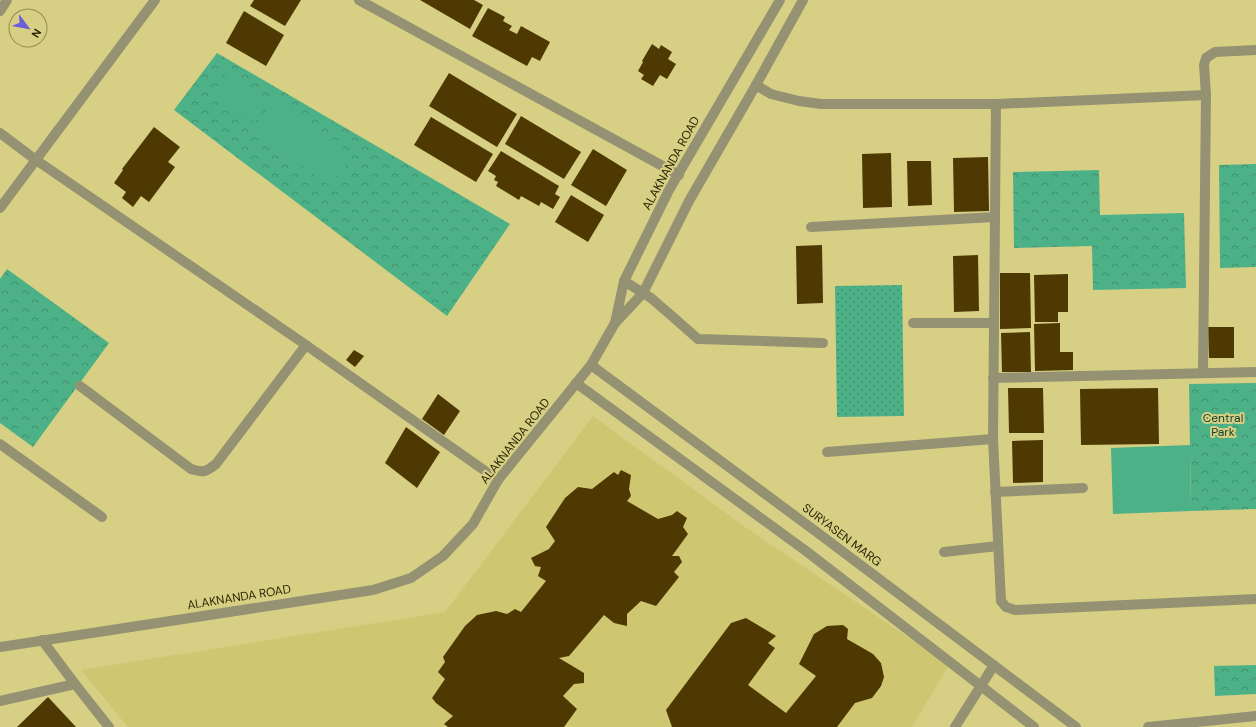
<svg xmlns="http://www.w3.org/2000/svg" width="1256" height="727" font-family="'DM Sans',sans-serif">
<defs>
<pattern id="grass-dots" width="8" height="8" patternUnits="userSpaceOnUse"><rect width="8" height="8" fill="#4db188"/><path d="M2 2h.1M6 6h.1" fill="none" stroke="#40906d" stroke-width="1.8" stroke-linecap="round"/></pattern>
<pattern id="park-crowns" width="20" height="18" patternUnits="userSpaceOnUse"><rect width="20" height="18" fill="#4db188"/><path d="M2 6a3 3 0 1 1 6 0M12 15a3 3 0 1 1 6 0" fill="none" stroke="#40906d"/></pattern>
</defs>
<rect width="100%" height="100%" fill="#d7d084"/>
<polygon fill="#cec671" points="593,416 745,527 949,665 912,727 128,727 81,670 445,612"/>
<polygon fill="url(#grass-dots)" points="902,285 904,416 837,417 835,286"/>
<g fill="url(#park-crowns)">
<polygon points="217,53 510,224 447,316 174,110"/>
<polygon points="1256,164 1256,267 1220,268 1219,165"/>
<polygon points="1099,170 1100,215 1184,213 1186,288 1093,290 1092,246 1014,248 1013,172"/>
<polygon points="7,269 109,343 33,447 0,423 0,279"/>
<polygon points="1256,383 1256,509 1191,511 1189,384"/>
<polygon points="1256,665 1256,694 1215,696 1214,666"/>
</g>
<g fill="#4db188">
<polygon points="228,71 270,102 255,122 213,92"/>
<polygon points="275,98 353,155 330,186 252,130"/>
<polygon points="1190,445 1191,511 1113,514 1111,448"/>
</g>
<g fill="#4f3902">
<polygon points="254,0 301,0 285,26 250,6"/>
<polygon points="420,0 474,0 483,5 470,29"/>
<polygon points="488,8 505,17 503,21 512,26 509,30 517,34 521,26 550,42 540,61 532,57 527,66 472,36"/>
<polygon points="244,11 284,35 266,66 226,43"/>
<polygon points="652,44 659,49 661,45 672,52 668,59 676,64 667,79 660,75 653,86 641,79 644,75 638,71 643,62 642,61"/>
<polygon points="449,73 517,114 497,147 429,106"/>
<polygon points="521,116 581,152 564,179 505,144"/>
<polygon points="431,117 493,154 476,182 414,145"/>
<polygon points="154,127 180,147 168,162 175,167 149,202 141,196 133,207 122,198 126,192 114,183 123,170 122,169"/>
<polygon points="593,149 627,170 606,206 571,185"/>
<polygon points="501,151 559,186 555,194 560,197 553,209 541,202 539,206 521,196 519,200 496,186 498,182 494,180 496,176 488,171"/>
<polygon points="891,153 892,207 863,208 862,154"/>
<polygon points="988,157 989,211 954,212 953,158"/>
<polygon points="907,161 931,161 932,205 908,206"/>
<polygon points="571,195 604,215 588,242 555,222"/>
<polygon points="822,245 823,303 797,304 796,246"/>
<polygon points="978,255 979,311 954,312 953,256"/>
<polygon points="1000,273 1030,273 1031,328 1000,329"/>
<polygon points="1068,274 1068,312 1058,312 1058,322 1035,322 1034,275"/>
<polygon points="1060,323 1060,352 1073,352 1073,370 1035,371 1034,324"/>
<polygon points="1208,327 1234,327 1234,358 1209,358"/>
<polygon points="1030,332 1031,372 1002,372 1001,333"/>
<polygon points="354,350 364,356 355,367 346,360"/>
<polygon points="1008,388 1043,388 1044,433 1009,433"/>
<polygon points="1158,388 1159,444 1081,445 1080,389"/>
<polygon points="438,394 460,411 444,435 422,419"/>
<polygon points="406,427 440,452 417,488 385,463"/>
<polygon points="1043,440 1043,482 1013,483 1012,441"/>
<polygon points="621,470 631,475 629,489 631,496 627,501 658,519 672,515 677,511 687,518 683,527 688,534 672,556 679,556 682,562 674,572 679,577 656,606 641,601 627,614 627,626 614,623 604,615 569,656 559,658 584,673 584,683 574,684 563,696 577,709 564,727 448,727 444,724 453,716 436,703 432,698 445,679 438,672 445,662 443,657 465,626 477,615 496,611 507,614 515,609 521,612 546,581 538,576 541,567 535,566 531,558 549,549 555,541 546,527 565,498 578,487 592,489 614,472 618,475"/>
<polygon points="746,618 776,636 768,643 775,648 748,685 786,713 816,676 799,664 814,634 827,626 843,625 848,629 847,639 873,654 881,663 884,677 881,686 872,698 855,703 837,727 672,727 666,710 731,623"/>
<polygon points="48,697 76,727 17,727"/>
</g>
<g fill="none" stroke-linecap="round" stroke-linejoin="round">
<g stroke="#949273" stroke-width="10">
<polyline points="359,0 679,175"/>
<polyline points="0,11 7,0"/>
<polyline points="0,133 36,160 306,345 498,480"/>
<polyline points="0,208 155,0"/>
<path d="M80 386 191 469C203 473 206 472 216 464L306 345"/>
<polyline points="0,444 102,517"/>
</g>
<g stroke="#949273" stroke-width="10">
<polyline points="756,85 771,94 799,101 821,104 996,104 1206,95"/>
<polyline points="996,104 993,439 1001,601 1006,607 1015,610 1256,599"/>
<polyline points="811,227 995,217"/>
<polyline points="624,281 651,298 673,317 698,339 823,343"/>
<polyline points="913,323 994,323"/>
<polyline points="1203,373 1206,95 1204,65 1206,58 1215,52 1256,50"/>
<polyline points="993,378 1256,372"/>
<polyline points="827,452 993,439"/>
<polyline points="995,492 1083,488"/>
<polyline points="944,552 998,546"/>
<polyline points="42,640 75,684 109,727"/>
<polyline points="0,701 75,684"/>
<polyline points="1148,727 1256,716"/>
</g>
<g stroke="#949273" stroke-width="10">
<polyline points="615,323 643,293 689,201 756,85 803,0"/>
<polyline points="591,365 818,533 1076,727"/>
<polyline points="576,383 806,551 1034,727"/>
<polyline points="0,647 373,590 411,578 443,556 473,524 498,480 591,365 615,323 624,281 669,190 780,0"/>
<polyline points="955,727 994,665"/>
</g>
</g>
<g text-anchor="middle" stroke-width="4" stroke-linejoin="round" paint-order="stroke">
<g font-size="12" fill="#282505" stroke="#d7d084">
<text transform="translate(671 163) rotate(-61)" y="4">ALAKNANDA ROAD</text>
<text transform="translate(515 441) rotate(-52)" y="4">ALAKNANDA ROAD</text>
<text transform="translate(842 535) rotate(37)" y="4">SURYASEN MARG</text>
<text transform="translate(239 597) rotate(-9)" y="4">ALAKNANDA ROAD</text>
</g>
<g font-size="12" fill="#0d3d2b" stroke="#d7d084">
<text x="1223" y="422">Central<tspan x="1223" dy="14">Park</tspan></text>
</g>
</g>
<g transform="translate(28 28) rotate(122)"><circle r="19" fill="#d7d084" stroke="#918c51"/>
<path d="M0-3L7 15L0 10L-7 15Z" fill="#6b5ed8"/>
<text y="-6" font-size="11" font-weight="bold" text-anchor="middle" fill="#282505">N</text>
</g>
</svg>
